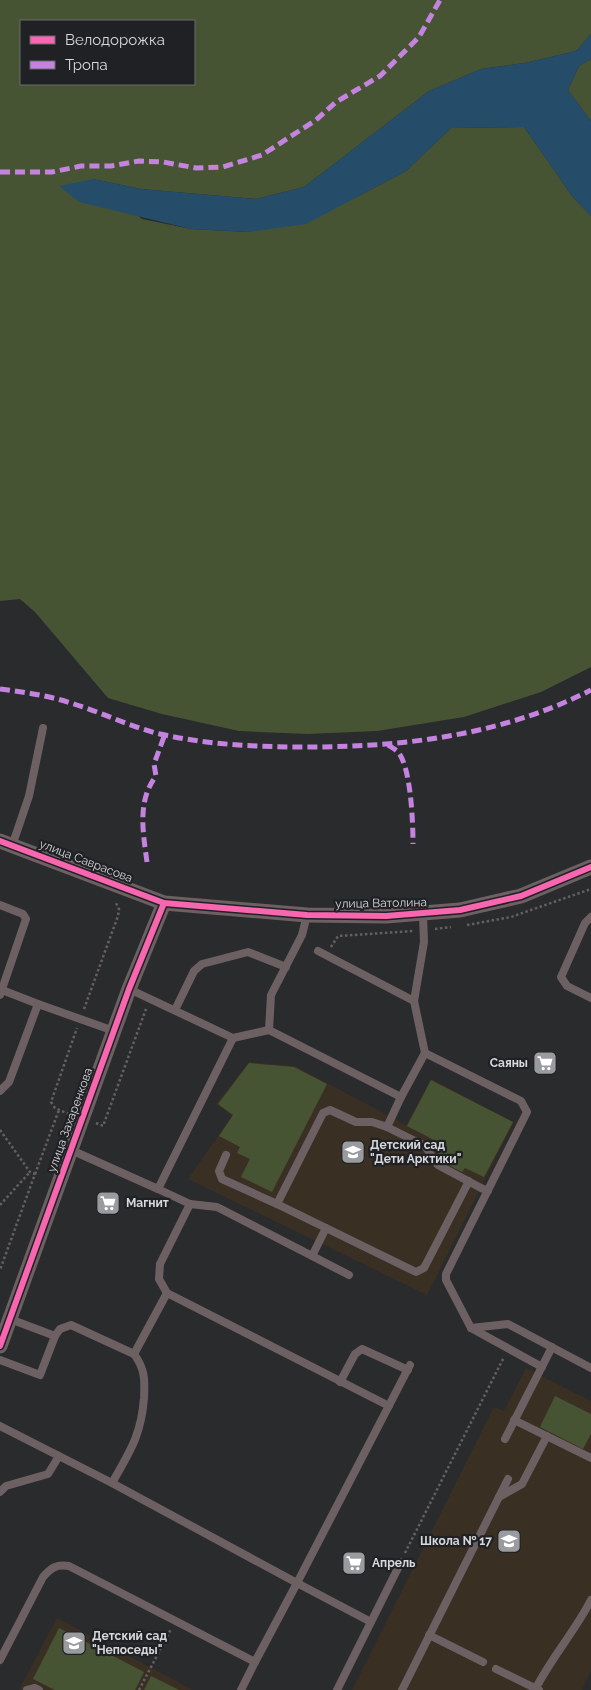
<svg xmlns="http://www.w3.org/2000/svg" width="591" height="1690" font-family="Raleway,sans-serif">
<rect width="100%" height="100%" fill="#2a2b2d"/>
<g fill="#3a2f23">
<polygon points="249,1062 295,1066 406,1125 431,1079 514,1122 427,1295 188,1179 232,1116 216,1104"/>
<polygon points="526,1368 591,1401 591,1671 582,1690 352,1690 494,1407 504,1411"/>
<polygon points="57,1618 193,1690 19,1690"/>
</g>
<g fill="#475434" fill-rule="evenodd">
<path d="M0 0H591V34L576 51 525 63 481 69 429 91 304 187 256 199 141 189 93 179 142 219 191 229 248 232 357 197 406 171 451 128 524 127 572 196 591 216V667L541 692 464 717 377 731 307 734 239 731 162 714 108 698 35 612 20 599 0 601ZM21 21H194V84H21Z"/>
<polygon points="591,59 591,121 568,90 579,66"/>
<polygon points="249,1063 294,1067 327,1084 272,1192 241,1177 250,1159 237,1153 240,1147 219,1136 233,1115 218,1104"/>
<polygon points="431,1080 513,1122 484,1177 465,1168 462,1172 442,1162 432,1139 407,1126"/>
<polygon points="555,1396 591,1414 591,1434 583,1449 540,1427"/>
<polygon points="59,1628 144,1672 135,1690 55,1690 33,1679"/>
<polygon points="151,1676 179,1690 144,1690"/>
</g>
<polygon fill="#254d69" points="591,34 591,59 579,66 568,90 591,121 591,216 572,196 524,127 451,128 406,171 306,224 248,232 191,229 79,202 59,186 93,179 141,189 256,199 304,187 429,91 481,69 525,63 576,51"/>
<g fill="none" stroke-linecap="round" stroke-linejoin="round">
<g stroke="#665f61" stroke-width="2.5" stroke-dasharray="2.5 2.5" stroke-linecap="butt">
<polyline points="467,925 511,917 591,889"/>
<polyline points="435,929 451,927"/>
<polyline points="331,947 338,936 414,931"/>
<polyline points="84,1009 118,916 119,909 115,901"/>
<polyline points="69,1114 55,1108 51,1102 77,1028"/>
<polyline points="96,1123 103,1126 146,1009"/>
<polyline points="0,1130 30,1172 35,1174 0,1270"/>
<polyline points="35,1174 59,1110"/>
<polyline points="0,1205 30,1172"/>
<polyline points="405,1553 504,1357"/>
<polyline points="139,1690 171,1629"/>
</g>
<g stroke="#6d6062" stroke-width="8">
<polyline points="12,846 29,796 43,728"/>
<polyline points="0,905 23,914 26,919 0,995"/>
<polyline points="423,915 424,942 414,1001 425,1053 521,1101 527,1112 446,1274 446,1280 471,1328 542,1367"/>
<polyline points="591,917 585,923 561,977 567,986 591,998"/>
<polyline points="318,951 414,1001"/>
<polyline points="129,989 233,1038"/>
<polyline points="2,990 38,1004"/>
<polyline points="175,1010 194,971 202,964 248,952 286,967"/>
<polyline points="269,1030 271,995 302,935 307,915"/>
<polyline points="0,1091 9,1082 38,1004 114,1031"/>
<polyline points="387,1127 401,1097"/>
<polyline points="71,1150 158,1189 233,1038 269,1030 401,1097 425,1053"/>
<polyline points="226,1155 219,1171 222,1179 277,1204"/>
<polyline points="469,1181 424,1268 416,1272 277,1204 323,1113 330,1110 356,1122 372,1122 387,1127 425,1146 438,1165 481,1188 488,1191"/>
<polyline points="158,1189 190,1204 160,1264 159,1279 167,1293 389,1406"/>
<polyline points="190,1204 217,1207 349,1275"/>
<polyline points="312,1256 326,1228"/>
<polyline points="10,1319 55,1336 60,1329 71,1325 134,1354 167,1293"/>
<polyline points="471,1328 508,1324 591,1368"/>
<polyline points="0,1360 40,1375 55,1336"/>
<polyline points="340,1382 355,1354 362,1349 408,1370"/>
<polyline points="514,1420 591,1458"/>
<polyline points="0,1426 112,1483 297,1583 410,1365"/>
<polyline points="505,1439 552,1347"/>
<path d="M112 1483C130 1451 141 1436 144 1398 145 1380 145 1369 134 1354"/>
<polyline points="0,1492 6,1486 48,1474 59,1456"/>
<polyline points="499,1497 522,1484 547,1436"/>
<polyline points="429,1635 483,1662"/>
<path d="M0 1660 43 1577C51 1568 56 1564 69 1566L255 1662 297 1583 371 1622"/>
<polyline points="496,1669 539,1690"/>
<path d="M536 1688C552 1657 575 1631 591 1600"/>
<polyline points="27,1690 35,1688 39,1690"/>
<polyline points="241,1690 255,1662"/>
<polyline points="337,1690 401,1562"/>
<polyline points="402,1690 508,1479"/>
</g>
<g stroke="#6d6062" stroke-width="15">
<polyline points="0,841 164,903 307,915 386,916 460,910 521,896 591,867"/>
<polyline points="0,1346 129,989 164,903"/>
</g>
<g stroke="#c483df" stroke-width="5" stroke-dasharray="10 5" stroke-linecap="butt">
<polyline points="0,172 52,172 81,166 111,166 139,161 163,162 196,168 223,167 262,155 316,120 336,102 380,76 419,37 440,0"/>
<path d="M0 689C25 692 50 696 74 704 103 713 131 727 160 734 209 745 258 747 307 747 405 747 503 735 591 690"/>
<path d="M388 745C391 747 395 749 398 752 411 767 413 823 413 844"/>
<path d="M147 862C143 832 137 801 156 776L154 764 165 734"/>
</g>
<g stroke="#202125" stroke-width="9">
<g id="cycleway">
<polyline points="0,841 164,903 307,915 386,916 460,910 521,896 591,867"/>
<polyline points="0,1346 129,989 164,903"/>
</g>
</g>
<use href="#cycleway" stroke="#f766af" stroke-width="6"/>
</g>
<defs>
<g id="supermarket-square" transform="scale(1.25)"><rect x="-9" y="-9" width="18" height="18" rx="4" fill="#9a9b9e" stroke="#202125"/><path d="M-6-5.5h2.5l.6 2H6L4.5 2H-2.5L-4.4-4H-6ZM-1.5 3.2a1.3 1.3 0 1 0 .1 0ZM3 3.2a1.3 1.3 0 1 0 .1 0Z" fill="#fff"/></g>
<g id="school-square" transform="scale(1.25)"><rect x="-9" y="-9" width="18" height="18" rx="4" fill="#9a9b9e" stroke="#202125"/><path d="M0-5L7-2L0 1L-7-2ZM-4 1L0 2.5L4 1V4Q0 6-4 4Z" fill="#fff"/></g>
</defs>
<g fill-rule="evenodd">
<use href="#supermarket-square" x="545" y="1063"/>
<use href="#school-square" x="353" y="1152"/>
<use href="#supermarket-square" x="108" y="1203"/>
<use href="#school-square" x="509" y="1541"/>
<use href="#supermarket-square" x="354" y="1563"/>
<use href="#school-square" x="74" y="1643"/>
</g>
<g text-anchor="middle" stroke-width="4.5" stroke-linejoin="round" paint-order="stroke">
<g font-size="12" fill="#d7d8db" stroke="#202125">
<text transform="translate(86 861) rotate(21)" y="4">улица Саврасова</text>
<text transform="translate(381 903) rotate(-1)" y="4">улица Ватолина</text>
<text transform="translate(70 1120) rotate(-70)" y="4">улица Захаренкова</text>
</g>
<g font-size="12" font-weight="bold" fill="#d7d8db" stroke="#202125" text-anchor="start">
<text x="528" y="1067" text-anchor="end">Саяны</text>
<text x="370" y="1149">Детский сад<tspan x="370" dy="14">"Дети Арктики"</tspan></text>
<text x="126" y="1207">Магнит</text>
<text x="492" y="1545" text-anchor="end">Школа № 17</text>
<text x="372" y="1567">Апрель</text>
<text x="92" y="1640">Детский сад<tspan x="92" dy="14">"Непоседы"</tspan></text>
</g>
</g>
<rect x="20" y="20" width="175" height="65" fill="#202125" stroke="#696a6e"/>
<rect x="30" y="36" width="25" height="8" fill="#f766af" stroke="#696a6e"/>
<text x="65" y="45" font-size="15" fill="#d7d8db">Велодорожка</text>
<rect x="30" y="61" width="25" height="8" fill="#c483df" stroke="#696a6e"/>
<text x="65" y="70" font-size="15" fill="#d7d8db">Тропа</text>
</svg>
